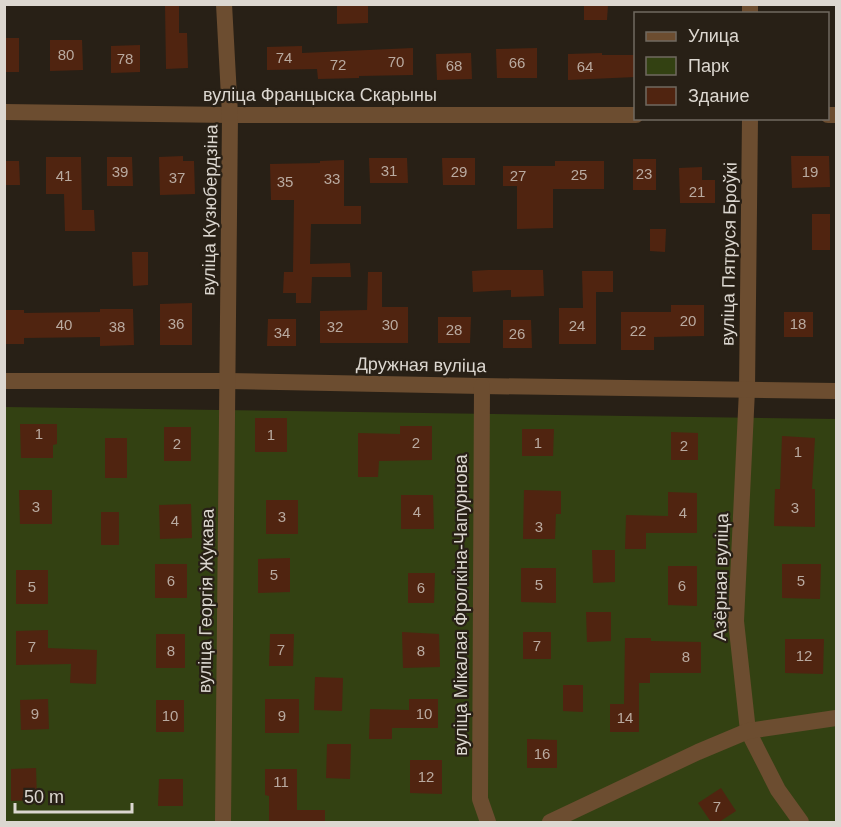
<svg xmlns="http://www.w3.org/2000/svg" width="841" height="827" font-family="Arial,sans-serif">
<rect width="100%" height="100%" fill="#282016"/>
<polygon fill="#334112" points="5,407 836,419 836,822 5,822"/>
<g fill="#502410">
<polygon points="165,4 179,4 179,33 187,33 188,68 166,69"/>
<polygon points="337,4 368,4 368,23 337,24"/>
<polygon points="584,5 608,5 607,20 584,20"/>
<rect x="4" y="38" width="15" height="34"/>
<polygon points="50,40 82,40 83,70 50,71"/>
<polygon points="140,45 140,72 111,73 111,46"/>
<polygon points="302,46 302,53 413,48 413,75 359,76 359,78 318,79 317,69 267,70 267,47"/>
<polygon points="537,48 537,78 497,78 496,49"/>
<polygon points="471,53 472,79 437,80 436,54"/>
<polygon points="602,53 602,55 636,55 636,77 568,80 568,54"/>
<polygon points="183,156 183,161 194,161 195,194 160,195 159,157"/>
<polygon points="791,156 829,156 830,187 792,188"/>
<polygon points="46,157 81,157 82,210 94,210 95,231 65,231 64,194 46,194"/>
<polygon points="107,157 132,157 133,186 107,186"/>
<polygon points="369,158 407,158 408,183 370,183"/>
<polygon points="442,158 475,158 475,185 443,185"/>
<rect x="633" y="159" width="23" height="31"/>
<polygon points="344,160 344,206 361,206 361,224 311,224 310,264 350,263 351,277 312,277 311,303 296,303 296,293 283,293 284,272 293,272 294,200 271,200 270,164 320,163 320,161"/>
<polygon points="4,161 19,161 20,185 4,185"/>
<polygon points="555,161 604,161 604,189 553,189 553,228 517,229 517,186 503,186 503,166 555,166"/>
<polygon points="702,167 702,180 715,180 715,203 680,203 679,168"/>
<rect x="812" y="214" width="18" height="36"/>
<polygon points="650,229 666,229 665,252 650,251"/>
<polygon points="132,252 148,252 148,285 133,286"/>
<polygon points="488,270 543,270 544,296 511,297 511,290 473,292 472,271"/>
<polygon points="582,271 613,271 613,292 596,292 596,344 559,344 559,308 583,308"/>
<polygon points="368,272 382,272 382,307 408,307 408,343 320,343 320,311 367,310"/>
<polygon points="192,303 192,345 160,345 160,304"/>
<polygon points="671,305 704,305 704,336 654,337 654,350 621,350 621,312 671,312"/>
<polygon points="100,309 133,309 134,345 100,346 100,337 24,338 24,344 4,344 4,310 24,310 24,313 100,312"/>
<rect x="784" y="312" width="29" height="25"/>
<polygon points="438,317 471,317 470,343 438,343"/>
<polygon points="268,319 296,319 296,346 267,346"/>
<polygon points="503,320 531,320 532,348 503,348"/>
<rect x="255" y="418" width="32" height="34"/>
<polygon points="20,424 57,424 57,444 53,445 53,458 21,458"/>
<polygon points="400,426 432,426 432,460 379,461 378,477 358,477 358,433 400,434"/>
<rect x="164" y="427" width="27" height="34"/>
<polygon points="522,429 554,429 553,456 522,456"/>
<polygon points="671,432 698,433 698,460 671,460"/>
<polygon points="782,436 815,438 812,489 815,489 815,527 774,526 775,489 780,489"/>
<rect x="105" y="438" width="22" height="40"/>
<polygon points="19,490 52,490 52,524 20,524"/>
<polygon points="524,490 561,491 561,514 556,514 555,539 523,539"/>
<polygon points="668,492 697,493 697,533 646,533 646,549 625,549 626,515 668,516"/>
<polygon points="401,495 433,495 434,529 401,529"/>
<rect x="266" y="500" width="32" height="34"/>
<polygon points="191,504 192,538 160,539 159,505"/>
<rect x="101" y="512" width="18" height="33"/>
<polygon points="592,550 615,550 615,582 593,583"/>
<polygon points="290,558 290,592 258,593 258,559"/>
<rect x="155" y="564" width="32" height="34"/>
<polygon points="782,564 821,564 820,599 782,598"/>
<polygon points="668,566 697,566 697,606 668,605"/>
<polygon points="521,568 556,568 556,603 521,602"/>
<rect x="16" y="570" width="32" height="34"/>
<polygon points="408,573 435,573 434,603 408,603"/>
<polygon points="586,612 611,612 611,641 587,642"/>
<polygon points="48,630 48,648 97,650 96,684 70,683 71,664 16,665 16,631"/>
<polygon points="402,632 439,634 440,667 403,668"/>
<rect x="523" y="632" width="28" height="27"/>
<rect x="156" y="634" width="29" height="34"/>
<polygon points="270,634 294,634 293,666 269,666"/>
<polygon points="625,638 651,638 651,641 701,642 701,673 650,673 650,683 639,683 639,732 610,732 610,704 624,704"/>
<polygon points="785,639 824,639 823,674 785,673"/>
<polygon points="315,677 343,678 342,711 314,710"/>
<polygon points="563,685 583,685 583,712 563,711"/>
<polygon points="48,699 49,729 21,730 20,700"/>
<rect x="265" y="699" width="34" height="34"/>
<polygon points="409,699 438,699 438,728 392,728 392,739 369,739 370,709 409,710"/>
<rect x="156" y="700" width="28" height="32"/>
<polygon points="527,739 557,740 557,768 527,768"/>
<polygon points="327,744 351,744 350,779 326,778"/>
<polygon points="410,760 442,760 442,794 410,793"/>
<polygon points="36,768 37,800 11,801 11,769"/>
<polygon points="265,769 297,769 297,810 325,810 325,822 269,822 269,796 265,795"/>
<polygon points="159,779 183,779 183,806 158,806"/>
<polygon points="721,788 736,811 719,822 711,822 698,803"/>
</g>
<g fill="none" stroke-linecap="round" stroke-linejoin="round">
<g stroke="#6c4d30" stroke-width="16">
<polyline points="750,4 750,14"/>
<polyline points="4,112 230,115 636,115"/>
<polyline points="828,115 836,115"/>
<polyline points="750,118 747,390 736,621 748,731 778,790 801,822"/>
<polyline points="4,381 228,381 482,386 836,391"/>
<polyline points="482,386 480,799 488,822"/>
<polyline points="223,822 230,115 224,4"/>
<polyline points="550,822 698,752 748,731 836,718"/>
</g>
</g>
<g text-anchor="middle" stroke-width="4.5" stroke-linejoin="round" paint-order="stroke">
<g font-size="15" fill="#b9aaa0">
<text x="66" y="60">80</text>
<text x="284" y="63">74</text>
<text x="125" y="64">78</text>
<text x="396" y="67">70</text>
<text x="517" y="68">66</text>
<text x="338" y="70">72</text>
<text x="454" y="71">68</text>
<text x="585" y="72">64</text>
<text x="389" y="176">31</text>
<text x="120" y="177">39</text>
<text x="459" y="177">29</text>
<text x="810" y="177">19</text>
<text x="644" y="179">23</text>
<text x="579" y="180">25</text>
<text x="64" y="181">41</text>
<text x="518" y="181">27</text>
<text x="177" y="183">37</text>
<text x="332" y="184">33</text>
<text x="285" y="187">35</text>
<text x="697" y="197">21</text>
<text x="688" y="326">20</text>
<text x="176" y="329">36</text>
<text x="798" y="329">18</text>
<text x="64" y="330">40</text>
<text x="390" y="330">30</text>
<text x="577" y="331">24</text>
<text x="117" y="332">38</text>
<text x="335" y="332">32</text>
<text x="454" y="335">28</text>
<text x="638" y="336">22</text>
<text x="282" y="338">34</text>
<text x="517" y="339">26</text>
<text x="39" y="439">1</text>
<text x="271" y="440">1</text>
<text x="416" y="448">2</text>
<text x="538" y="448">1</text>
<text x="177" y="449">2</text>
<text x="684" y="451">2</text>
<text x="798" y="457">1</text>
<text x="36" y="512">3</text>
<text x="795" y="513">3</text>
<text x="417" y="517">4</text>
<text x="683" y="518">4</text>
<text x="282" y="522">3</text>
<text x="175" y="526">4</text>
<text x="539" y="532">3</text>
<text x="274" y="580">5</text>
<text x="171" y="586">6</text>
<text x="801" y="586">5</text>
<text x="539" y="590">5</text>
<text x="682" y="591">6</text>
<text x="32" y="592">5</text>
<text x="421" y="593">6</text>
<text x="537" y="651">7</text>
<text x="32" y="652">7</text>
<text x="281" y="655">7</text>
<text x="171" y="656">8</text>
<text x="421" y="656">8</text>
<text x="804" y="661">12</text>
<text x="686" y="662">8</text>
<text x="35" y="719">9</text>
<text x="424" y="719">10</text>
<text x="170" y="721">10</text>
<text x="282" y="721">9</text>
<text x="625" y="723">14</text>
<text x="542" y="759">16</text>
<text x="426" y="782">12</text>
<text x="281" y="787">11</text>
<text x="717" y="812">7</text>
</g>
<g font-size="18" fill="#dcd7d0" stroke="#282016">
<text x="320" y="101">вуліца Францыска Скарыны</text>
<text transform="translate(210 210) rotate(-89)" y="6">вуліца Кузюбердзіна</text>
<text transform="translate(729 254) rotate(-89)" y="6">вуліца Пятруся Броўкі</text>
<text transform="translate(421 365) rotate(1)" y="6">Дружная вуліца</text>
<text transform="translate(721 577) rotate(-89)" y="6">Азёрная вуліца</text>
<text transform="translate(206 601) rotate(-89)" y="6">вуліца Георгія Жукава</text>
<text transform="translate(461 605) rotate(-90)" y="6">вуліца Мікалая Фролкіна-Чапурнова</text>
</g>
</g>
<rect width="841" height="827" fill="none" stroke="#dcd7d0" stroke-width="12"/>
<rect x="634" y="12" width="195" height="108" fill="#282016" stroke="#706960" stroke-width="1.5"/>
<rect x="646" y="32" width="30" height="9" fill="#6c4d30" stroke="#706960" stroke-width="1.5"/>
<text x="688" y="42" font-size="18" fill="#dcd7d0">Улица</text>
<rect x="646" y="57" width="30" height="18" fill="#334112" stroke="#706960" stroke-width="1.5"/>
<text x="688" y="72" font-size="18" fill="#dcd7d0">Парк</text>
<rect x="646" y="87" width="30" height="18" fill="#502410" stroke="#706960" stroke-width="1.5"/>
<text x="688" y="102" font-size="18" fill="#dcd7d0">Здание</text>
<path d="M15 803v9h117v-9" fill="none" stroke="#dcd7d0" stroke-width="3"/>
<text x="24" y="803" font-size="18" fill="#dcd7d0" stroke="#282016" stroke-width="4.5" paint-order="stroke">50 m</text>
</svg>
